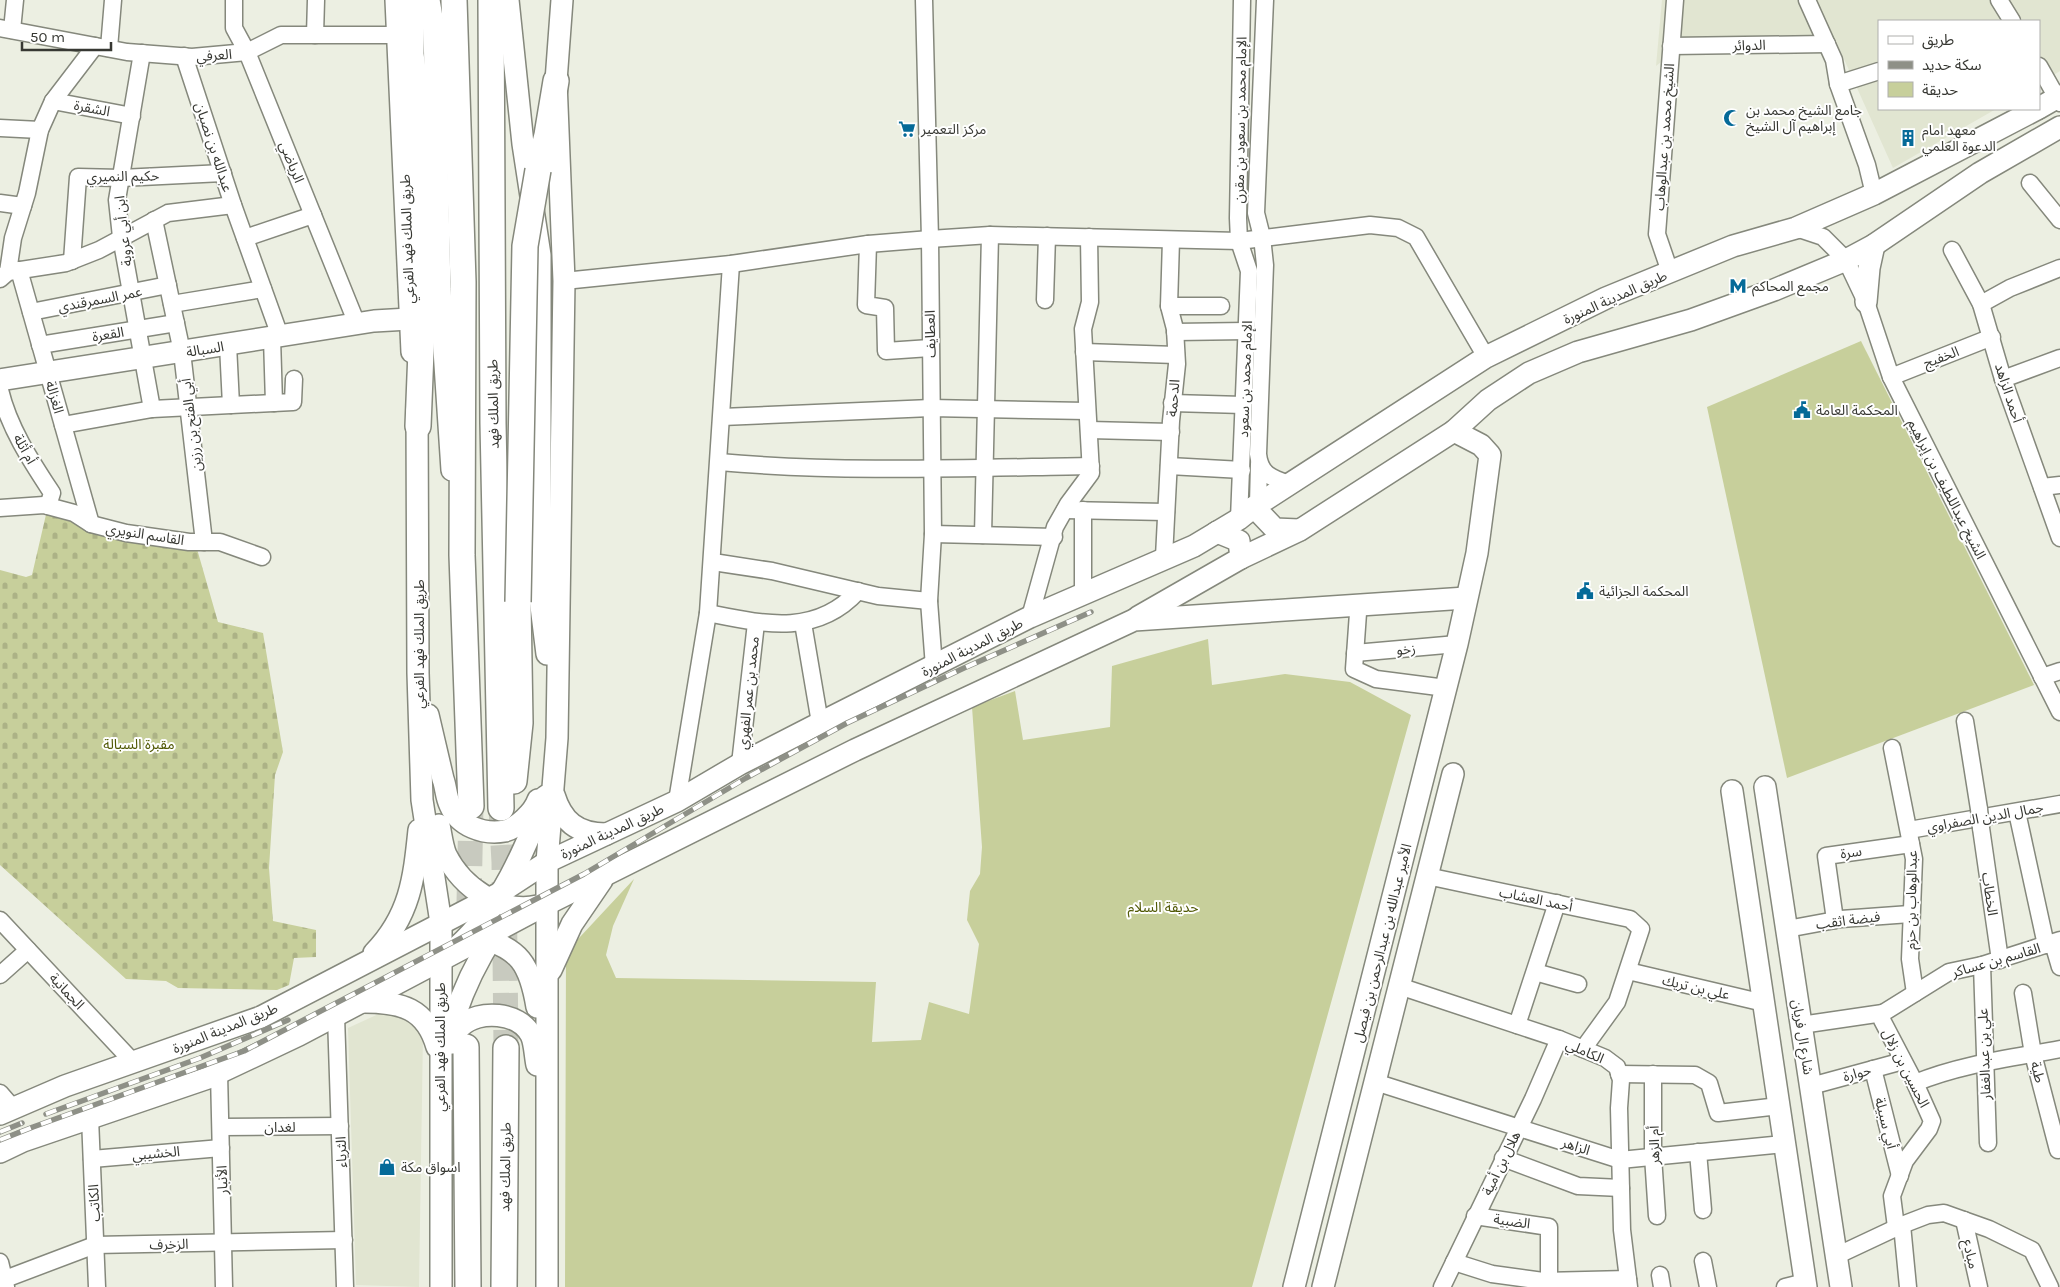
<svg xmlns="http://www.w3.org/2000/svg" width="2060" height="1287" font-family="Karla,'Noto Sans Arabic',sans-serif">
<defs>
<pattern id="cemetery-stones" width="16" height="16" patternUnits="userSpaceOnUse" patternTransform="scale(1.25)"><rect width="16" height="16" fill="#c7cf9b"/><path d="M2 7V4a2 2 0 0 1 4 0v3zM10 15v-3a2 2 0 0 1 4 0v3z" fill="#acb286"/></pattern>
</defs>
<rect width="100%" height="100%" fill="#ecefe2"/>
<g fill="#e1e5d1">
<polygon points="1662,0 2060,0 2060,71 2039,84 2039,21 1879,21 1879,109 1996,109 1893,168 1835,39 1686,42 1656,66"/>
<polygon points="385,1011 399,1011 423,1034 419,1287 356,1285 348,1028"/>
</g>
<g fill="#c7cf9b">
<polygon points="1861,341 2034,685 1787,778 1707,407"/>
<polygon points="1208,639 1212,685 1285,674 1350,682 1411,715 1252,1287 565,1287 566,952 634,879 613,926 606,955 616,978 876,982 872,1042 921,1040 929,1002 969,1014 979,944 967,920 970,891 980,874 982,847 972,707 1015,691 1023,740 1110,727 1112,666"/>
</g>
<polygon fill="url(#cemetery-stones)" points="48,506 195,542 218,622 263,633 283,752 275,775 269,868 273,921 316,930 316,957 294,958 289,985 277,990 178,988 166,981 126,979 0,865 0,570 26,577 32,575"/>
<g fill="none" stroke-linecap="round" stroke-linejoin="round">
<g stroke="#c8cabf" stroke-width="25" stroke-dasharray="25 12" stroke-linecap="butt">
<polyline points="501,808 504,862 506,1048"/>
<polyline points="469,903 471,806"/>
</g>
<g stroke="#85887c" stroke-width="19">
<g id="minor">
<polyline points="234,0 234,28 247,52 357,324"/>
<polyline points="924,0 930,239 933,534 929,601 934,667"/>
<path d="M1265 0 1256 213 1262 237 1265 265 1258 454C1260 474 1271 478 1289 484"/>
<polyline points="1807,0 1834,60 1838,84 1867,165 1874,194"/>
<polyline points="1999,0 2012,21"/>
<polyline points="0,28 127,52 192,57 247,52 281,35 397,35"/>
<polyline points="12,30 15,0"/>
<polyline points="315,35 316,0"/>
<polyline points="1671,46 1827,44"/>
<polyline points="109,48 113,0"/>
<polyline points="142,53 117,200 121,237 152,409"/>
<polyline points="184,56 233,205 280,336"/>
<polyline points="2039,66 2060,103"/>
<polyline points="1838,84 1879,71"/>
<polyline points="53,101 132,116"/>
<polyline points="0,128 40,130"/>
<polyline points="2030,183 2060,220"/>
<polyline points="0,203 23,206"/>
<polyline points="154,220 182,352 204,542"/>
<polyline points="1796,228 1823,237 1846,260 1866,302 1891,377 2060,712"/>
<polyline points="245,238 313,215"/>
<polyline points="868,244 866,305 885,308 886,351 930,348"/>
<polyline points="1952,250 1981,304 2003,379 2060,538"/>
<polyline points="72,261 78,177 121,178 223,173"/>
<polyline points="19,270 91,524"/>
<polyline points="8,272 13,238 27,193 40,130 53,101 95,46"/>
<polyline points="1670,272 1657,234 1675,0"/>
<polyline points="0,279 8,272 66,263 99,250 168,213 233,205"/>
<polyline points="564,281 731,264 868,244 930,239 990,235 1239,241 1370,225 1398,228 1416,237 1486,357"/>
<polyline points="1045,300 1047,236"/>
<polyline points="172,304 263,289"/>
<polyline points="1981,304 2010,288 2060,268"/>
<polyline points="1169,306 1221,306"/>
<polyline points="31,312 168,285"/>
<polyline points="1175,332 1247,331"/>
<polyline points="272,338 274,403"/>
<polyline points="40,345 176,323"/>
<polyline points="228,345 231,405"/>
<polyline points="1084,352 1176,355"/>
<polyline points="1891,377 1992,337"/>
<polyline points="2003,379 2060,358"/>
<path d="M0 390C9 428 31 461 52 493L48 506"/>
<polyline points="1172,403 1243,405"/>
<polyline points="722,417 931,408 1087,411"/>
<polyline points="63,425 152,409 293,402 294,379"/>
<polyline points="1089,430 1171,432"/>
<path d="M719 462C842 473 967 468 1091 466"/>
<polyline points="1169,466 1242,470"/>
<polyline points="2042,487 2060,485"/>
<polyline points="1258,504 1259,464"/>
<polyline points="0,508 44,505 74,513 91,524 126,533 189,542 220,542 262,557"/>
<polyline points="1065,510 1166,512"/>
<polyline points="1239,519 1249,271 1239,241 1238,218 1242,0"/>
<polyline points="933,534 1054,537"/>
<polyline points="983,535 990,235"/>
<polyline points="1164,557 1171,421 1177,364 1175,329 1169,306 1171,240"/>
<polyline points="713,562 772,571 878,596 929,601"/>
<polyline points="1083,594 1083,510"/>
<path d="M708 613C763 624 816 637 858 591"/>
<polyline points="1358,613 1354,669 1376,679 1446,688"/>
<polyline points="1030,617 1055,527 1068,504 1091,473 1083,329 1090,302 1089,237"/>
<polyline points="803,623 820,723"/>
<polyline points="1355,653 1457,644"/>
<polyline points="2042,677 2060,671"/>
<polyline points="1965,721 1979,809"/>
<polyline points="1892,748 1914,859 1910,959 1915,993"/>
<polyline points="740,764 756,623"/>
<polyline points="677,801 708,613 731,264"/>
<polyline points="2017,812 2046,945"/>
<polyline points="1981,828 2000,960"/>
<polyline points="1909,830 2060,804"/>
<polyline points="1427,876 1630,919 1641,929 1617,1002 1583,1049"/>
<polyline points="0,920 134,1063"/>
<polyline points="1835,920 1826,856 1911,844"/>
<polyline points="1787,929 1841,919 1910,914"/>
<polyline points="2053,943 2060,967"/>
<polyline points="1982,965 1988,1143"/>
<polyline points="1628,971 1764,1003"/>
<polyline points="1535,972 1578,984"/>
<polyline points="0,975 28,950"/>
<polyline points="1399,986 1559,1039 1605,1058 1617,1067 1621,1080 1619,1108 1622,1230 1629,1287"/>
<polyline points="2023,993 2033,1054 2058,1150"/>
<polyline points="336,1016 345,1287"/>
<polyline points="1517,1025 1557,903"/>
<polyline points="1801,1025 1883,1013"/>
<polyline points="1873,1069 1900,1176"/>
<polyline points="219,1073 224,1287"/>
<polyline points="1619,1074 1695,1075 1709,1083 1718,1113 1779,1106"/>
<polyline points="1653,1074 1653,1156 1657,1216"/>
<polyline points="1375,1082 1620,1160 1784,1144"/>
<path d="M1915 1083C1961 1064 2012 1058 2060 1049"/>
<polyline points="1811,1086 1903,1061"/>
<polyline points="0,1093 13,1108"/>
<polyline points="90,1118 97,1287"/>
<polyline points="221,1127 340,1126"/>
<polyline points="1698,1152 1703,1210"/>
<polyline points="1503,1158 1578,1186 1621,1188"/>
<polyline points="92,1159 221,1148"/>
<polyline points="1475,1216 1549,1227 1549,1287"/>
<polyline points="1964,1220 1979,1287"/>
<polyline points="1902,1225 1908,1287"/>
<polyline points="1896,1227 1892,1196 1905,1161 1929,1129 1932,1121 1915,1083 1882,1020 1883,1013 1949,972 1982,965 2060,940"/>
<polyline points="1836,1256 1902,1225 1928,1215 1944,1213 1989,1229 2032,1250 2050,1287"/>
<polyline points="1703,1261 1708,1287"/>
<polyline points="0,1262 6,1287"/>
<polyline points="1454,1262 1492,1274 1543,1281 1628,1279"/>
<polyline points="1660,1275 1662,1287"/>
<polyline points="0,1281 95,1245 344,1240"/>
<polyline points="1442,1287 1533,1099 1559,1039"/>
<polyline points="1785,1287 1805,1282"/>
</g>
</g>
<g stroke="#85887c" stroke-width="24">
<g id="major">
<polyline points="396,0 412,352"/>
<polyline points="429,0 434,29 440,289 452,470"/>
<polyline points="508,0 523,144 540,255 540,598 547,654"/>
<polyline points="2039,108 2060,96"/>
<polyline points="1866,302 1869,268 1874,245"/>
<polyline points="0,380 374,321 409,319"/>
<polyline points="417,410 418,673 422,800 441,923 441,1287"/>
<polyline points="1254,507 1275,529 1299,530"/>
<polyline points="1241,558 1300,530 1454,431 1488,400 1529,373 1578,352 1691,320 1774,290 1846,260 1874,245 1980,173 2060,127"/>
<polyline points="1138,617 1241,558 1239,541 1217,532"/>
<path d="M428 715C433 736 438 757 443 779 446 787 446 797 450 805 459 826 483 835 505 831 517 828 534 812 538 800"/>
<polyline points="1765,787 1841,1287"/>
<polyline points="1732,791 1806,1287"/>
<path d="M554 795C562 821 577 834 606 834"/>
<path d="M439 825C441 834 442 846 446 855 462 887 501 915 538 906"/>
<path d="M476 937C520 947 530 965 537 1007"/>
<path d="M457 947C501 908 525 849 546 796"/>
<path d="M374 953C410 916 414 879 419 830"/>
<polyline points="551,970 572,924 602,880"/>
<path d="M364 1002C401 1002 426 1008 437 1047"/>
<path d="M452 1043C455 1038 457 1029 461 1026 479 1009 519 1012 531 1035 535 1043 535 1056 537 1065"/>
<path d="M447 1044C456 1004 473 967 495 933"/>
<polyline points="0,1114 65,1086 261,1017 498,894 547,862 677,801 740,764 820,723 1030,617 1194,546 1239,519 1254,507 1486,357 1606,298 1733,246 1796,228 1874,194 2037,109"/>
<polyline points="0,1152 23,1141 208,1078 299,1035 547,904 855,750 1134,620 1466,598"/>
<polyline points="547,1287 547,862 557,738 564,281 556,81 562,0"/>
<polyline points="1294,1287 1457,644 1477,553 1490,455 1481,445 1454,431"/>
<polyline points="1323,1287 1453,774"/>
</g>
</g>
<g stroke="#85887c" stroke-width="28">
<g id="highway">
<polyline points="412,0 411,54 419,116 424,201 424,276 418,426"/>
<polyline points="454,0 463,282 462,555 471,806"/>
<polyline points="491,0 493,423 501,808"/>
<polyline points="538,170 547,135 556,81"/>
<polyline points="514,781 520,723 518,602"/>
<polyline points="466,1047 468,1287"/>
<polyline points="504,1287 506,1048"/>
</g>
</g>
<use href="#minor" stroke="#fff" stroke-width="16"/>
<use href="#major" stroke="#fff" stroke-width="21"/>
<use href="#highway" stroke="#fff" stroke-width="25"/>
<g stroke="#8e9087" stroke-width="5.5">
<g id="rail">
<polyline points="46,1114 200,1058 288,1020"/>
<polyline points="0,1132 22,1123"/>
<polyline points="0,1140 33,1127 244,1051 584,874 746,778 847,723 964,668 1091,612"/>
</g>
</g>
<use href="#rail" stroke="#fff" stroke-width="4" stroke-dasharray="11" stroke-linecap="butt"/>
<g stroke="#85887c" stroke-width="19" stroke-linecap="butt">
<polyline id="minor-bridge" points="1979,809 1981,828"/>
</g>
<g stroke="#85887c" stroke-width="28" stroke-linecap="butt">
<polyline id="highway-bridge" points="518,602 525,246 538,170"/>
</g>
<use href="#minor-bridge" stroke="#fff" stroke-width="16"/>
<use href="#highway-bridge" stroke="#fff" stroke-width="25"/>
</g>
<defs>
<g id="mosque-bare" transform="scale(1.35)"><path d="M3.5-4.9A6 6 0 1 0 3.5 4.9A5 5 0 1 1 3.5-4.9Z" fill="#056a98" stroke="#fff" stroke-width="2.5" paint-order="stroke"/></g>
<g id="supermarket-bare" transform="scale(1.35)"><path d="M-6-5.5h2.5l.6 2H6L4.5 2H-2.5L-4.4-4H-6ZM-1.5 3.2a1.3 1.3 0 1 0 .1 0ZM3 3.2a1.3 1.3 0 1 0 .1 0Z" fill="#056a98" stroke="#fff" stroke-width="2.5" paint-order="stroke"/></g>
<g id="building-bare" transform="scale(1.35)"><path d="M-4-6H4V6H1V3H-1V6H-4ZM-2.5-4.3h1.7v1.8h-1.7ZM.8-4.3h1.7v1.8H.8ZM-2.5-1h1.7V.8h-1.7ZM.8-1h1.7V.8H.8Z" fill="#056a98" stroke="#fff" stroke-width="2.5" paint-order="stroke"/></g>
<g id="metro-bare" transform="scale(1.35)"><path d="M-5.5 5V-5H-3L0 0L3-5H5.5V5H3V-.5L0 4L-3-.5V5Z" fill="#056a98" stroke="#fff" stroke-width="2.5" paint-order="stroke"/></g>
<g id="civic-bare" transform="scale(1.35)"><path d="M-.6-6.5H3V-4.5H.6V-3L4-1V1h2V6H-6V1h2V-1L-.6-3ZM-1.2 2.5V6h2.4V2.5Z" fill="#056a98" stroke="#fff" stroke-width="2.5" paint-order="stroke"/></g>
<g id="shop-bare" transform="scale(1.35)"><path d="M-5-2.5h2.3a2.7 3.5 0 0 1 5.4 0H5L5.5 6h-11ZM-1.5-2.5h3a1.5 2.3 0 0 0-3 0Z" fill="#056a98" stroke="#fff" stroke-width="2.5" paint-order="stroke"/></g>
</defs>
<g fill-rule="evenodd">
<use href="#mosque-bare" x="1732" y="118"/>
<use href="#supermarket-bare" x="907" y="129"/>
<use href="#building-bare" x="1908" y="138"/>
<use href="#metro-bare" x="1738" y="286"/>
<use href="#civic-bare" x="1802" y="410"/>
<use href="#civic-bare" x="1585" y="591"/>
<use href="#shop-bare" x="387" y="1167"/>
</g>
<g text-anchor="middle" stroke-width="4" stroke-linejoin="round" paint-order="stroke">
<g font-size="14" fill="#373833" stroke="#fff">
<text transform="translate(1749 45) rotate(-1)" y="5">الدوائر</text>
<text transform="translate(214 55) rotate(-4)" y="5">العرفي</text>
<text transform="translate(92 108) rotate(11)" y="5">الشقرة</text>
<text transform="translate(1240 120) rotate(-89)" y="5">الإمام محمد بن سعود بن مقرن</text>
<text transform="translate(1664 137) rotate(-86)" y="5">الشيخ محمد بن عبدالوهاب</text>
<text transform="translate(214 147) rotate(72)" y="5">عبدالله بن نصبان</text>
<text transform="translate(292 162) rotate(68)" y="5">الرياضي</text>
<text transform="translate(123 176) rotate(-1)" y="5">حكيم النميري</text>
<text transform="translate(123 231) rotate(-96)" y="5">ابن أبي عروبة</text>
<text transform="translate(407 239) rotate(-92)" y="5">طريق الملك فهد الفرعي</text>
<text transform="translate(1615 297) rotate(-24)" y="5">طريق المدينة المنورة</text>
<text transform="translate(100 299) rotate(-11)" y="5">عمر السمرقندي</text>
<text transform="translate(108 334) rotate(-9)" y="5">القعرة</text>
<text transform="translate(930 334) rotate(-91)" y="5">العطايف</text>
<text transform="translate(205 349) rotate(-9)" y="5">السبالة</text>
<text transform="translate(1941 357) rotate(-21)" y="5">الخفيج</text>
<text transform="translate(1245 379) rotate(-88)" y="5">الإمام محمد بن سعود</text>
<text transform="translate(2009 393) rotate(72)" y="5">أحمد الزاهد</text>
<text transform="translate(55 397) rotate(74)" y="5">الغزالة</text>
<text transform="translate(1173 398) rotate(-85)" y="5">الدحمة</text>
<text transform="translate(493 404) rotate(-91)" y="5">طريق الملك فهد</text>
<text transform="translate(191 425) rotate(-97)" y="5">أبي الفتح بن رزين</text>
<text transform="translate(25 449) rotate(61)" y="5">أم أثلة</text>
<text transform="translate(1947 489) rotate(63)" y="5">الشيخ عبداللطيف بن إبراهيم</text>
<text transform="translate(145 534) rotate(9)" y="5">القاسم النويري</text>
<text transform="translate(419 644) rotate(-90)" y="5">طريق الملك فهد الفرعي</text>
<text transform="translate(972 647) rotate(-27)" y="5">طريق المدينة المنورة</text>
<text transform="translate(1406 649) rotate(-5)" y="5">زخو</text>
<text transform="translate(748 693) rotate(-84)" y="5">محمد بن عمر الفهري</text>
<text transform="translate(1985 817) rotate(-10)" y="5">جمال الدين الصفراوي</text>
<text transform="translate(612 831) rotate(-25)" y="5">طريق المدينة المنورة</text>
<text transform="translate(1851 852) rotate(-8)" y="5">سرة</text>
<text transform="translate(1990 894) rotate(82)" y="5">الخطاب</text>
<text transform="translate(1536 899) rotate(12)" y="5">أحمد العشاب</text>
<text transform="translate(1911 900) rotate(-89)" y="5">عبدالوهاب بن حزم</text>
<text transform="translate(1848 920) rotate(-7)" y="5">فيضة اثقب</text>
<text transform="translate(1382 943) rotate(-76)" y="5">الأمير عبدالله بن عبدالرحمن بن فيصل</text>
<text transform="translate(1996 960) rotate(-16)" y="5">القاسم بن عساكر</text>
<text transform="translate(1696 987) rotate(13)" y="5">علي بن تريك</text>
<text transform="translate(67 991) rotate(47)" y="5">الجمانية</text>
<text transform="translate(225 1028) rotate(-22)" y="5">طريق المدينة المنورة</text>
<text transform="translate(1803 1037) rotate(81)" y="5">شارع ال فريان</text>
<text transform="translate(440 1047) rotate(-90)" y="5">طريق الملك فهد الفرعي</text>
<text transform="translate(1585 1051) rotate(24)" y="5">الكاملي</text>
<text transform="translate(1984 1054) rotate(-92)" y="5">علي بن عبدالغفار</text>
<text transform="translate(1906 1068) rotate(63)" y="5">الحسين بن زلال</text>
<text transform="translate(2038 1072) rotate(76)" y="5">طية</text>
<text transform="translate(1857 1073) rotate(-15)" y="5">حوارة</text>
<text transform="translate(1886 1123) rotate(76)" y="5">أبي سبيلة</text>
<text x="280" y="1132">لغدان</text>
<text transform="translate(1654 1145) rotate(-91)" y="5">أم الزهر</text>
<text transform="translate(1576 1146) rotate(18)" y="5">الزاهر</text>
<text transform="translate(341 1152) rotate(-92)" y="5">الثرياء</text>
<text transform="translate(156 1153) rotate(-5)" y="5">الخشيبي</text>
<text transform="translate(1501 1163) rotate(-64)" y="5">هلال بن أمية</text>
<text transform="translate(505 1167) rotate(-89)" y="5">طريق الملك فهد</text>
<text transform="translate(222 1180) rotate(-92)" y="5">الأنبار</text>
<text transform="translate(94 1203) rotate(-93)" y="5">الكاتب</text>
<text transform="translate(1512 1221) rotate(8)" y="5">الضبية</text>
<text transform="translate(169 1244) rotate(-1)" y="5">الزخرف</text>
<text transform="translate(1971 1254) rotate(77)" y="5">مبادع</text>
</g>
<g font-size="14" fill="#373833" stroke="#fff" text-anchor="start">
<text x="1746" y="115">جامع الشيخ محمد بن<tspan x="1746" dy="16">إبراهيم آل الشيخ</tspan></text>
<text x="921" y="134">مركز التعمير</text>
<text x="1922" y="135">معهد امام<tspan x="1922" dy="16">الدعوة العلمي</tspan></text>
<text x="1752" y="291">مجمع المحاكم</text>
<text x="1816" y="415">المحكمة العامة</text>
<text x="1599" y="596">المحكمة الجزائية</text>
<text x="401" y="1172">اسواق مكة</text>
</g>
<g font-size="14" fill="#505804" stroke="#fff">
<text x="139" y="749">مقبرة السبالة</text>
<text x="1163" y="912">حديقة السلام</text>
</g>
</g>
<rect x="1878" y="20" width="162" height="90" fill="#ffffff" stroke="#afafad"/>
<rect x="1888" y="36" width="25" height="8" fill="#ffffff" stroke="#afafad"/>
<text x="1922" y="45" font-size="15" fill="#373833">طريق</text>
<rect x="1888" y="61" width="25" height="8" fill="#8e9087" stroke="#afafad"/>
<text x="1922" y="70" font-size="15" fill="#373833">سكة حديد</text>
<rect x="1888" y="82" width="25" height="15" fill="#c7cf9b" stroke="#afafad"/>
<text x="1922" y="95" font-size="15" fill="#373833">حديقة</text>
<path d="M22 42v8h89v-8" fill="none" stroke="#373833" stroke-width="2.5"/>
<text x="30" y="42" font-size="15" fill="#373833" stroke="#ffffff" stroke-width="4" paint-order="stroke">50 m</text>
</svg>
